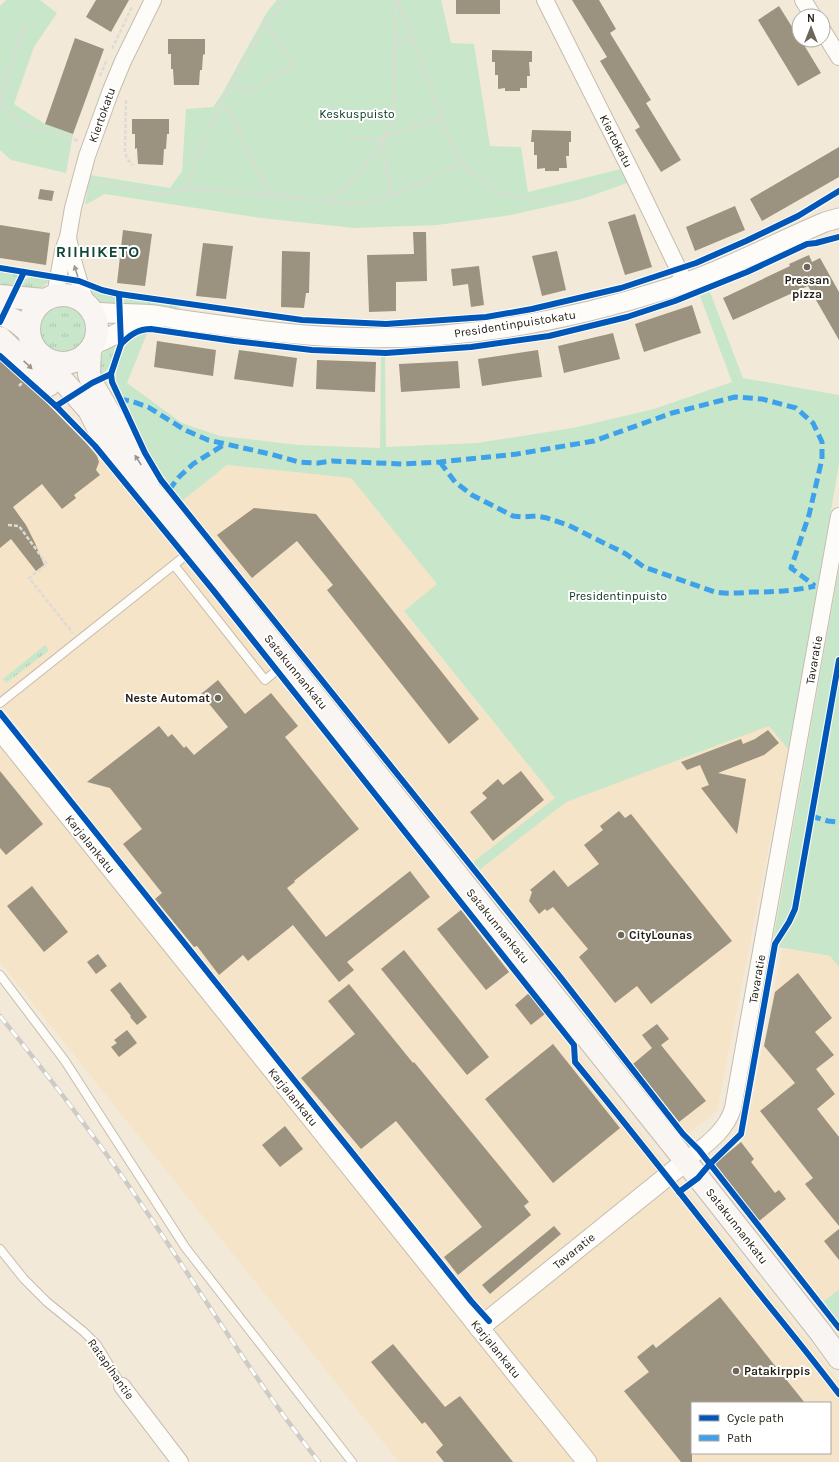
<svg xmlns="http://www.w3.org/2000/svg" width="839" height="1462" font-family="Karla,sans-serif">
<defs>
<pattern id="grass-tufts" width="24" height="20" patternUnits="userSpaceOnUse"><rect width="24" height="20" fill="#c8e7ca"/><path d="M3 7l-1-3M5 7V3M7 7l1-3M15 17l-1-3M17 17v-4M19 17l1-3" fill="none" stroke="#acc6ad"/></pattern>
</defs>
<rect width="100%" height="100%" fill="#f3e9d8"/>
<g fill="#f5e4c7" fill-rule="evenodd">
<path d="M0 359 70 424 99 455 839 1381V1462H399L0 962V741L52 807 72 794 0 704ZM692 1403H830V1453H692Z"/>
<polygon points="226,465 351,478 437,584 404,612 555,798 472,863 182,501"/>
<polygon points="769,726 788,749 717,1111 688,1134 478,871 565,802"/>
<polygon points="782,949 830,956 839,967 839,1289 822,1303 712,1166 745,1138"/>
</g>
<g fill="url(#grass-tufts)">
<polygon points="0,272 15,274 18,276 18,279 12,294 0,292"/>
<path d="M32 276 51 279C43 290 31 291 19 293L24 280Z"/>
<path d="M89 288 114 296 116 298 117 309C101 305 97 302 89 288Z"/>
<polygon points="126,298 180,305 179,311 124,309 124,300"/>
<circle cx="64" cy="329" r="27"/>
<polygon points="117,341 109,367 106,371 97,377 100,357 104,352"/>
<polygon points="45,645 48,649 48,651 6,683 3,679"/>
</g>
<g fill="#c8e7ca">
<polygon points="6,0 40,0 57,13 34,47 14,104 45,124 73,134 66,173 11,160 0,150 0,6"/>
<polygon points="277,0 441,0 451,43 474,44 490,146 521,147 528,192 621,169 630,182 582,199 511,215 437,225 354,228 261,218 105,194 85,205 90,175 170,188 182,171 186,109 213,107 222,94 267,12"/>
<polygon points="710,292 743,378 839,395 839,464 799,694 788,749 769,726 566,802 478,871 472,863 555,798 404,611 437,584 351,478 227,465 182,501 161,473 147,449 118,390 115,378 121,353 126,345 133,337 142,332 148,331 127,383 182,423 220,436 299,445 380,448 381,356 385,356 386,447 477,443 573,428 654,409 732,382 700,296"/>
<polygon points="839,568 839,967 830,956 772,946"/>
<polygon points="839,1289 839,1325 822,1303"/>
</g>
<g fill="#9b927f">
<polygon points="96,0 129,0 111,32 86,17"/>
<rect x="456" y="0" width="44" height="14"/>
<polygon points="572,0 599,0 616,29 610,33 651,100 646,103 681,160 661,172 635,130 640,127 600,61 607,57"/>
<polygon points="779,6 799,38 799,40 801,40 821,73 798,86 758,20"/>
<polygon points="75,38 104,49 73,134 45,124"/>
<polygon points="168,39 205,39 205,54 203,55 202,70 200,70 199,85 174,85 173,69 171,69 171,54 168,54"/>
<polygon points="492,50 532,51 532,62 529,62 530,76 527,76 527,88 520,88 520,91 505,91 505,88 498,89 498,75 495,75 495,62 492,62"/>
<polygon points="132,119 169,119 169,134 167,134 166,149 164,149 163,165 138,164 137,148 135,149 135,134 132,134"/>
<polygon points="532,130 571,131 571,142 569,142 569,156 566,156 567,168 559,168 559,171 545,171 545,168 537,169 537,155 534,155 534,142 531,142"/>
<polygon points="839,147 839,177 762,221 750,199"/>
<polygon points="40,189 54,191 52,201 38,199"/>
<polygon points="735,206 745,230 695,251 686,227"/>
<polygon points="635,214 652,267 625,275 608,222"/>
<polygon points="0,225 50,233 46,265 0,258"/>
<polygon points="123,230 152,234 145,286 117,283"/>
<polygon points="413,232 426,232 427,281 396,282 396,311 369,312 367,255 414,254"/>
<polygon points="203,243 233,246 226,299 196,296"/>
<polygon points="282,251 310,252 309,293 306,293 304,308 281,307"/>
<polygon points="557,251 566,290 542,296 532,256"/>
<polygon points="809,255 812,262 820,258 839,292 839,340 808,286 733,320 723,298 790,266 789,264"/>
<polygon points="479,266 484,305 471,307 468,284 453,286 451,269"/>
<polygon points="692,305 701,333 644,352 635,324"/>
<polygon points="613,333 620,359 564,373 558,346"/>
<polygon points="157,341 216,350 213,376 154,367"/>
<polygon points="239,350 297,358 293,387 234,379"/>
<polygon points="538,350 542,377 482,386 478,359"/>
<polygon points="0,359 25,381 87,444 97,456 99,462 96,470 100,475 74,495 76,498 62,509 42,484 13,507 26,525 35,543 44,565 36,571 11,539 0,548"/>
<polygon points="317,360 376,362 375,392 316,389"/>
<polygon points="458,361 460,388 401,392 399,364"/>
<polygon points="254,508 316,514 479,719 449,744 327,590 333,585 297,541 252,578 217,535"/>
<polygon points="218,680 245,714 271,693 298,726 285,737 359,829 294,881 295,882 287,888 326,937 410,871 430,897 347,962 354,970 339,982 293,925 248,961 243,955 219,975 197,946 194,947 155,899 162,893 123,844 142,829 110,788 87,782 159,726 168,737 172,734 184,748 186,746 194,755 228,727 201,694"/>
<polygon points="768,730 779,743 764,755 718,773 746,779 737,834 701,788 709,785 700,765 687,770 681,762 741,739 743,744 755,739"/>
<polygon points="0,771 43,824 6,855 0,848"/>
<polygon points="521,771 544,800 493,841 470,812 487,798 482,793 498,779 503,785"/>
<polygon points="619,811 625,818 631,814 732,941 651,1004 637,986 615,1003 579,957 588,949 553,907 547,911 545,909 539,914 529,901 532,892 530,890 554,870 568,887 599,864 584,845 603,830 600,826"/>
<polygon points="32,886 68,932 44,952 7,906"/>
<polygon points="461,910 509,972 486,990 437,929"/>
<polygon points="404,950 489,1057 467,1075 381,969"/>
<polygon points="98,954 107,966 96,974 87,962"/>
<polygon points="798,973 832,1018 815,1032 834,1055 816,1069 835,1094 817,1109 839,1137 839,1226 805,1184 813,1178 760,1111 795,1083 764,1046 775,992"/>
<polygon points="120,982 147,1017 137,1025 130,1017 131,1016 110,990"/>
<polygon points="349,984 413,1063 414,1062 529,1202 524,1206 531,1215 458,1275 444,1257 482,1227 396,1121 361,1149 301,1078 355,1034 328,1001"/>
<polygon points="529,993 545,1014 531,1025 515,1005"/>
<polygon points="657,1024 669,1039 661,1045 706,1101 679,1122 633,1064 652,1048 642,1035"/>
<polygon points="127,1030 137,1043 119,1057 111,1047 117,1043 114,1040"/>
<polygon points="553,1044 620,1128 553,1183 485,1099"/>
<polygon points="285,1126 303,1149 280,1167 262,1145"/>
<polygon points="741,1142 754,1159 751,1162 775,1193 779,1190 786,1199 758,1222 712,1166"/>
<polygon points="554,1226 561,1234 490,1294 482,1285"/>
<polygon points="839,1229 839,1260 824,1241"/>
<polygon points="720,1297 805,1403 692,1403 692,1462 681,1462 624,1391 649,1372 637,1357 653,1344 656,1348"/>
<polygon points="393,1344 445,1407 460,1396 513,1462 444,1462 436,1452 443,1445 425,1422 422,1424 371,1362"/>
</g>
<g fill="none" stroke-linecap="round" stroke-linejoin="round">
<g stroke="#c5bdaf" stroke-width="10">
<g id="service">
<polyline points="174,565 265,680 287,662"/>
<polyline points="0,703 195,548"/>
<polyline points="0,975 65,1061 185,1247 352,1462"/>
<polyline points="0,1249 24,1279 47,1302 84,1332 97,1345 122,1386"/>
</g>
</g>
<g stroke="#c5bdaf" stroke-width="18">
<g id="minor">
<polyline points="545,0 632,173 685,283"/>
<polyline points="803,0 813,16"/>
<polyline points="823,31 839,57"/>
<polyline points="68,238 74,264 86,304"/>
<polyline points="55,296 63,251 68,237 73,208 87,156 111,90 123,61 153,0"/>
<path d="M686 1161C704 1146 726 1132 733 1108L839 516"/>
<polyline points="122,1386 180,1462"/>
</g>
</g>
<g stroke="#c5bdaf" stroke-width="21">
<g id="tertiary">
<path d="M92 312C120 315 148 311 175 319 229 326 284 335 339 337 451 342 563 323 670 288 723 271 773 244 825 222L839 218"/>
<path d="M93 345C114 336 134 322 157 320"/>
<polyline points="0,730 587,1462"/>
<polyline points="479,1328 686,1161"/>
</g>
</g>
<g stroke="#c5bdaf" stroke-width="24">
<g id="secondary">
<circle cx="63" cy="329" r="34"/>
<polyline points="0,296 44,300"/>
<polyline points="0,313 17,322 29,332"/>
<polyline points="0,338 49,385"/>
<polyline points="90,350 89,374 92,383 123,436 147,473 149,479"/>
<polyline points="41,356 89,410 104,440 134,478 154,495 672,1144 821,1333 839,1358"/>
</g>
</g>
<g stroke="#dedbd5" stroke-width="2.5" stroke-dasharray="4 2" stroke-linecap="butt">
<polyline points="398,0 459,163 498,192 533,200 569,197 618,178"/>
<polyline points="395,44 412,37"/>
<polyline points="112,49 132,7"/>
<polyline points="100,76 107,59"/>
<polyline points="232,83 249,92 294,65 266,25"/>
<polyline points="0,100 25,24"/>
<polyline points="126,100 125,153 128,160 133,165"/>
<polyline points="0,104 19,123 79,141"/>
<polyline points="220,104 233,117 257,171 271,193"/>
<polyline points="385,136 442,118"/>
<polyline points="349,138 383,139"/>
<polyline points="382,143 391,195"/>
<polyline points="93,181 162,194 186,189 271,194 327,202 363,204 392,195 430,179 459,163"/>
<polyline points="186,189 201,149 220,104 266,25 285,0"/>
<polyline points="328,202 346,186 364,167 382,142 394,114 396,0"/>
<polyline points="19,386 23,382"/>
<polyline points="8,525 19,526 47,564 29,578 73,633"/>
<polyline points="831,1317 839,1313"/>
</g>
<use href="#service" stroke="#fdfcf9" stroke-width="8"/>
<use href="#minor" stroke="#fdfcf9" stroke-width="16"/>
<use href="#tertiary" stroke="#fdfcf9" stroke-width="19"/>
<use href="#secondary" stroke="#f9f5f2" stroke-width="22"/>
<g stroke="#cecbc6" stroke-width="4.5">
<path id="rail" d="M0 1016C51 1079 101 1144 146 1211 203 1295 256 1383 319 1462"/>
</g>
<use href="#rail" stroke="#fff" stroke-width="3" stroke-dasharray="9" stroke-linecap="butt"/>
<g stroke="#3ea2ea" stroke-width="5" stroke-dasharray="10 5" stroke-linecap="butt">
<polyline points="119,399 131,401 148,407 185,430 208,440 270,454 299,462 318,463 332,461 402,464 440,462 517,454 594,441 672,413 735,397 762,399 796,408 813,423 822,442 822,459 809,515 791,568 815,586"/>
<path d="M440 462 455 482 472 495 513 516 523 517 536 516 547 518 568 525 626 554 644 567 715 592C727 594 740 593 752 592 774 592 794 591 815 586"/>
<polyline points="169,490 179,477 193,464 225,444"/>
<polyline points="811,816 828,821 839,822"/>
</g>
<g stroke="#fff" stroke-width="8">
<g id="cycleway">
<polyline points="0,268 79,281 102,290 119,294 302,320 386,324 486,317 532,309 621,288 696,263 746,241 798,216 839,191"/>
<polyline points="119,294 121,344 111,374 112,382 145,453 161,480 561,978 683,1134 699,1150 839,1328"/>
<polyline points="0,322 24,272"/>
<path d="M121 344C130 335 138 329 151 329L234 341 312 350 386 353 471 347 549 336 627 317 675 301 747 272 807 244 816 243 839 237"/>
<path d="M0 356 56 406 95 446 213 590 574 1045 575 1062C636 1136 695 1212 754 1287 783 1323 812 1358 839 1394"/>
<polyline points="56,406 92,383 111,374"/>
<polyline points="0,713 471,1301 489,1321"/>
<polyline points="679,1192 698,1178 709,1165 741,1134 775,944 789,922 795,909 839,660"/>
</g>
</g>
<use href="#cycleway" stroke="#0057b8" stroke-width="6"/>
</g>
<defs><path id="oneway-solid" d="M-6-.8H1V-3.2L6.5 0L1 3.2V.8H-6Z"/></defs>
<use fill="#9d9992" href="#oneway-solid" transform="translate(76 271) rotate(-108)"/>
<g fill="#9a968f">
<use href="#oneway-solid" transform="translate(28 365) rotate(43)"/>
<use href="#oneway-solid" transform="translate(138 460) rotate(-123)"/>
</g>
<g fill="#6e6759" stroke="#fff" stroke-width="1.5">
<circle cx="807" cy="267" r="4"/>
<circle cx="218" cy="698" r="4"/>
<circle cx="621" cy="935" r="4"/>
<circle cx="736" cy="1371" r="4"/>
</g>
<g text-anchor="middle" stroke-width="4" stroke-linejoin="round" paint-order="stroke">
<g font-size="12" fill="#03321d" stroke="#fff">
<text x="357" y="118">Keskuspuisto</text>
<text x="618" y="600">Presidentinpuisto</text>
</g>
<g font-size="12" fill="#272115" stroke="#fff">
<text transform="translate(102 115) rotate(-70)" y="4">Kiertokatu</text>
<text transform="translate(616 141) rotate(63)" y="4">Kiertokatu</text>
<text transform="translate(515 324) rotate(-9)" y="4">Presidentinpuistokatu</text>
<text transform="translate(814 660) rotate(-80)" y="4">Tavaratie</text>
<text transform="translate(296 672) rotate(51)" y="4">Satakunnankatu</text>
<text transform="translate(90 844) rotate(51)" y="4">Karjalankatu</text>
<text transform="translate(498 926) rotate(51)" y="4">Satakunnankatu</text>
<text transform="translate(757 979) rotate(-80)" y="4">Tavaratie</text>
<text transform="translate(293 1097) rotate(51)" y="4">Karjalankatu</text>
<text transform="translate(737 1226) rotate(52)" y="4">Satakunnankatu</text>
<text transform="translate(574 1251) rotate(-39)" y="4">Tavaratie</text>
<text transform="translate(496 1349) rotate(51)" y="4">Karjalankatu</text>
<text transform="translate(111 1369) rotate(55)" y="4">Ratapihantie</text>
</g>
<g font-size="12" font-weight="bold" fill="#272115" stroke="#fff" text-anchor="start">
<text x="807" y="284" text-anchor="middle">Pressan<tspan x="807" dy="14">pizza</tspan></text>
<text x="210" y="702" text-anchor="end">Neste Automat</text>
<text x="629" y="939">CityLounas</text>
<text x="744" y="1375">Patakirppis</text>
</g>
<g font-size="16" font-weight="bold" letter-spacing="1" fill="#124739" stroke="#fff">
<text x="98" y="257">RIIHIKETO</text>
</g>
</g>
<rect x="691" y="1402" width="140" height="52" fill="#ffffff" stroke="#a9a6a1"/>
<rect x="699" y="1415" width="20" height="6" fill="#0057b8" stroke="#a9a6a1"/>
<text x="727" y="1422" font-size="12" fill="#272115">Cycle path</text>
<rect x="699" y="1435" width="20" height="6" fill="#3ea2ea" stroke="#a9a6a1"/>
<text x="727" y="1442" font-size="12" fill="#272115">Path</text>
<g transform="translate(811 28)"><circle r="19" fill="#ffffff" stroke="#a9a6a1"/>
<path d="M0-3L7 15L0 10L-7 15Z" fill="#6e6759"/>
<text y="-6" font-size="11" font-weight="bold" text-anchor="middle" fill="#272115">N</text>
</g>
</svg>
